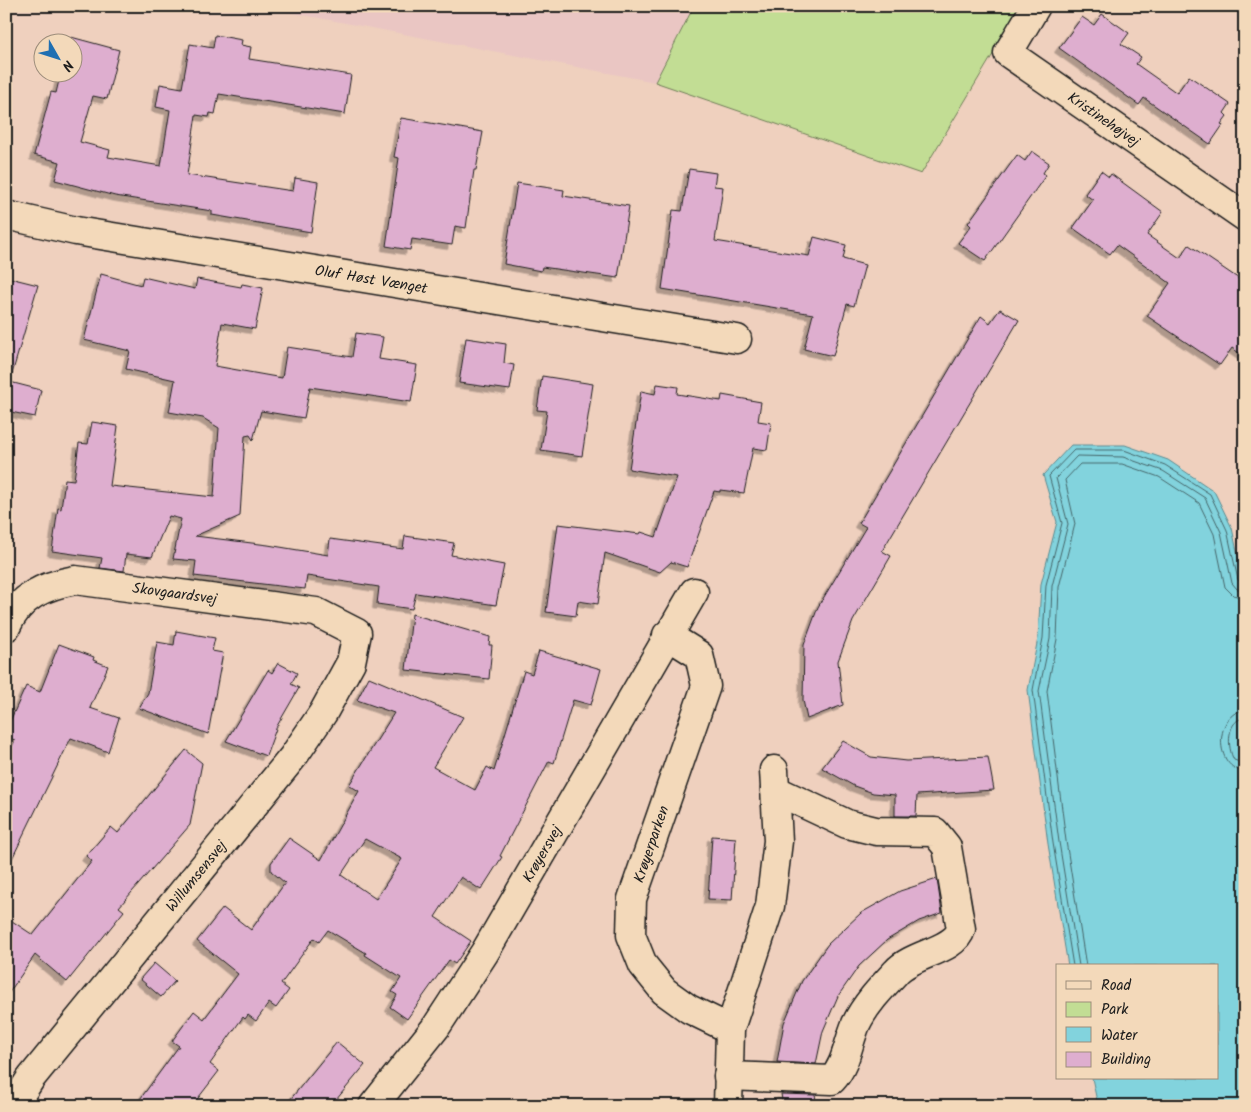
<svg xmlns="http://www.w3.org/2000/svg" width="1251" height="1112" font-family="Kalam,sans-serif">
<defs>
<filter id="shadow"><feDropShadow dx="-4.5" dy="4.5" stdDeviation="0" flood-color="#0004"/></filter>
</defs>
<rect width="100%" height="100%" fill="#efd0be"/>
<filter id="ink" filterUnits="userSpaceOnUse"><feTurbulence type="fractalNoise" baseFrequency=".02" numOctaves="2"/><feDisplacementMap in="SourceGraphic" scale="10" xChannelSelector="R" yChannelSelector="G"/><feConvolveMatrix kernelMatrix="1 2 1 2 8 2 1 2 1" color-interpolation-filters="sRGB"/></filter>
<g filter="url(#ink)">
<polygon fill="#eac6c3" points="256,6 694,6 655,82"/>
<polygon fill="#c2dd94" stroke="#6f7c58" points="694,6 1022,6 921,174 655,82"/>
<polygon fill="#82d3dd" stroke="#598a90" points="1071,445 1125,445 1168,460 1214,491 1232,528 1245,589 1245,706 1241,746 1245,760 1245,1106 1098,1106 1092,1078 1217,1078 1217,966 1068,966 1048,844 1028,690 1038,638 1041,584 1057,522 1043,475"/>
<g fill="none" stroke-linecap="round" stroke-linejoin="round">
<g stroke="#456569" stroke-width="1">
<path d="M1245 710C1214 712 1213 770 1245 771"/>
<path d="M1245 718C1226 719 1227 748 1234 760L1245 764"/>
<polyline points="1073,966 1053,843 1033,690 1043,638 1046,585 1062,523 1049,476 1074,450 1124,450 1165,465 1210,494 1227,530 1238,580 1245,584"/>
<polyline points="1079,966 1059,842 1039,691 1050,639 1052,586 1068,524 1056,478 1077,456 1123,457 1163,471 1205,498 1221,532 1232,583 1237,589 1245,590"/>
<polyline points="1086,966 1066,841 1047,691 1057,639 1059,587 1075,524 1065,480 1080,464 1122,464 1159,477 1199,503 1214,534 1225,587 1233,595 1245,598"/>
</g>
</g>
<g fill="#deaecf" stroke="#1c1c1c" fill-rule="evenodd" filter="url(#shadow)">
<polygon points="1102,14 1129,33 1121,44 1141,57 1136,64 1177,93 1189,76 1230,104 1224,113 1227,116 1221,124 1223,125 1210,144 1144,98 1139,105 1059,48 1082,17 1094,25"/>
<polygon points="215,35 242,40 241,45 251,47 249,59 351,75 345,114 219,94 215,114 210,113 209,117 196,115 187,175 293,191 295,178 318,182 311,232 212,215 212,211 115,196 55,180 60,162 34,155 51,92 56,93 61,72 72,72 72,42 69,42 71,37 119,50 107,99 93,96 80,142 110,150 108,157 161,166 170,110 156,107 160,84 182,88 190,44 213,48"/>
<polygon points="401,118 483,132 476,170 474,170 466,228 455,226 452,245 412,239 410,250 386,246 399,158 394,157"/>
<polygon points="1032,151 1049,163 1043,173 1046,175 985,261 958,243 971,226 968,223 1017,155 1025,161"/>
<polygon points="689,169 716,173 714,186 723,187 715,241 809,256 814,237 846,245 843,259 865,265 854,306 847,304 833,356 804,349 813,314 662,289 673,210 682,211"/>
<polygon points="1101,171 1109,177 1111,174 1163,212 1147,235 1180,258 1189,245 1245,283 1245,357 1232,348 1220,365 1147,316 1170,283 1117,245 1110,254 1073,228 1093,200 1085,194"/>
<polygon points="517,183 564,190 563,196 629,206 618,278 542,267 541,271 504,264"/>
<polygon points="101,274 141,285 143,277 195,289 197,279 241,287 242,284 263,288 255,329 222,323 215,366 282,378 287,347 352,357 356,333 383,337 379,359 417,365 411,402 310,387 304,418 261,411 253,440 250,435 245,436 240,516 195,536 268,545 328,555 330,539 403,549 405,536 454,543 451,555 504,565 496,605 416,593 412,609 377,604 379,587 307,576 305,589 194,576 196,561 173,559 181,519 169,516 152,557 126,554 124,571 100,568 102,558 52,551 58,508 61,509 65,479 74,480 79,443 88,444 92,422 118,426 110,486 214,497 219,428 203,418 169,412 175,380 126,369 130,351 84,340"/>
<polygon points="6,277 38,285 12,374 6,373"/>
<polygon points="1000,309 1019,320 882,551 891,556 853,621 838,661 843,705 807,719 803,700 804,645 818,607 866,527 859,523 981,316 990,323"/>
<polygon points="466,338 506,344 504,363 514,365 510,390 459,383"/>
<polygon points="542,376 593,384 582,456 541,450 547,411 537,410"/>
<polygon points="6,381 41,390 35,417 6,411"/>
<polygon points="657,384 678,387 677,394 721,401 722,395 761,402 758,421 771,423 767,450 753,448 744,493 720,490 720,492 714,491 687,567 671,562 660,572 605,553 598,604 578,601 576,616 546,612 558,524 640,534 641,532 656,537 677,477 629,469 641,391 655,394"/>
<polygon points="412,614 490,637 489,645 492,645 489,679 406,670"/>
<polygon points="176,631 215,638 212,651 223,653 208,734 139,708 148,693 157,642 174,645"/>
<polygon points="59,644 94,657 93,660 108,666 90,708 119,718 108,752 71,738 6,871 6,759 15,740 6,737 6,730 26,686 40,692"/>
<path d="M539 651 601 669 591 705 573 700 554 763 549 761 500 856 502 857 481 890 461 877 435 917 471 941 455 964 449 960 407 1019 390 1007 397 995 392 992 401 978 365 955 366 953 328 930 319 942 314 938 281 984 289 990 276 1008 269 1003 256 1021 248 1015 245 1019 243 1017 210 1064 219 1071 192 1106H135L179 1046 172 1041 194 1011 204 1019 238 974 197 941 223 908 251 930 285 883 271 871V863L289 838 321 860 359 791 349 785 394 713 357 700 369 677 463 717 433 767 475 790 487 767 494 771 524 671 532 674ZM365 839 402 859 376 899 341 875Z"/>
<polygon points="278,663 297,673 291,684 299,688 277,726 266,756 226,741 268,670 272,673"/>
<polygon points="843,741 871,757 906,761 988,757 994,790 917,795 916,816 895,816 895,795 873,793 854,786 822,768"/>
<polygon points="186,750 202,763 190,825 119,907 124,911 67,982 35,955 6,997 6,917 33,935 92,861 86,856 111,827 118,833"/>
<polygon points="712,836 736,838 732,900 708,899"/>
<polygon points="937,879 942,913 919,921 887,940 859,966 838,996 823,1031 816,1064 777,1062 784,1023 802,981 828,944 861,913 900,891"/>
<polygon points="154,963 175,981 161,997 140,979"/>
<polygon points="337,1042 365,1065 331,1106 285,1106"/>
<polygon points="781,1094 815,1095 817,1106 783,1106"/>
</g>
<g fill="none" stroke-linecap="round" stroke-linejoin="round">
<g stroke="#1c1c1c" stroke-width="31">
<g id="minor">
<path id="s1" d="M1036 6 1008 53 1245 217"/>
<path id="s2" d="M6 215 76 231 737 339"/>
<path id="s3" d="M6 627C20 596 43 586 75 580L316 612 357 633 351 662 323 713 293 757 31 1078 13 1106"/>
<polyline points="667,635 699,655 706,686 632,899 631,935 643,965 664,991 689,1009 730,1029"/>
<path d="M728 1076 832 1080C846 1065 848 1043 856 1024 865 1005 881 988 896 972 913 953 955 951 961 929L947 847 935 832 876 831 847 824 775 790"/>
<path id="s4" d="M373 1106 436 1027 485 952 694 592"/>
<polyline points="728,1106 730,1029 770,906 778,841 774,770"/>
</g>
</g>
<use href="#minor" stroke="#f3d9ba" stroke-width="28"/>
</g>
</g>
<g text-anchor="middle" stroke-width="4" stroke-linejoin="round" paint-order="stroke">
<g font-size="15" fill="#1c1c1c" stroke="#f3d9ba">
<text dy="5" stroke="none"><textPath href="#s1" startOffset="171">Kristinehøjvej</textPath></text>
<text dy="5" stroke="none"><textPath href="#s2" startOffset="371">Oluf Høst Vænget</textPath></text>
<text dy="5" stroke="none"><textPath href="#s3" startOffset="188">Skovgaardsvej</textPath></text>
<text transform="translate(651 844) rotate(-71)" y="5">Krøyerparken</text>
<text dy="5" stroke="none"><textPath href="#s4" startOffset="304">Krøyersvej</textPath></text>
<text transform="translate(196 876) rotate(-51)" y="5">Willumsensvej</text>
</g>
</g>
<rect width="1251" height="1112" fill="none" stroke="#f3d9ba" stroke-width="25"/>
<rect x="12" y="12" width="1226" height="1087" fill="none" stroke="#1c1c1c" stroke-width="2" filter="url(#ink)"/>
<rect x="1056" y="964" width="162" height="115" fill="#f3d9ba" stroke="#9d8d7b"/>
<rect x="1066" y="981" width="25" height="8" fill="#f3d9ba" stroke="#9d8d7b"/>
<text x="1101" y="990" font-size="15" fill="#1c1c1c">Road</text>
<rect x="1066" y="1002" width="25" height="15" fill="#c2dd94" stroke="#9d8d7b"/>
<text x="1101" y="1014" font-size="15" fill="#1c1c1c">Park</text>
<rect x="1066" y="1027" width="25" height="15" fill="#82d3dd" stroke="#9d8d7b"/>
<text x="1101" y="1040" font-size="15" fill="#1c1c1c">Water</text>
<rect x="1066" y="1052" width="25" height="15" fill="#deaecf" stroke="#9d8d7b"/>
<text x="1101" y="1064" font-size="15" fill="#1c1c1c">Building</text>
<g transform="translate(58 58) rotate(129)"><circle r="24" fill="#f3d9ba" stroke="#9d8d7b"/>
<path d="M0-4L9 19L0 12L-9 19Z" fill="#1f6fb2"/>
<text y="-8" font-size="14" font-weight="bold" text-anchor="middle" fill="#1c1c1c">N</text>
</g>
</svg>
